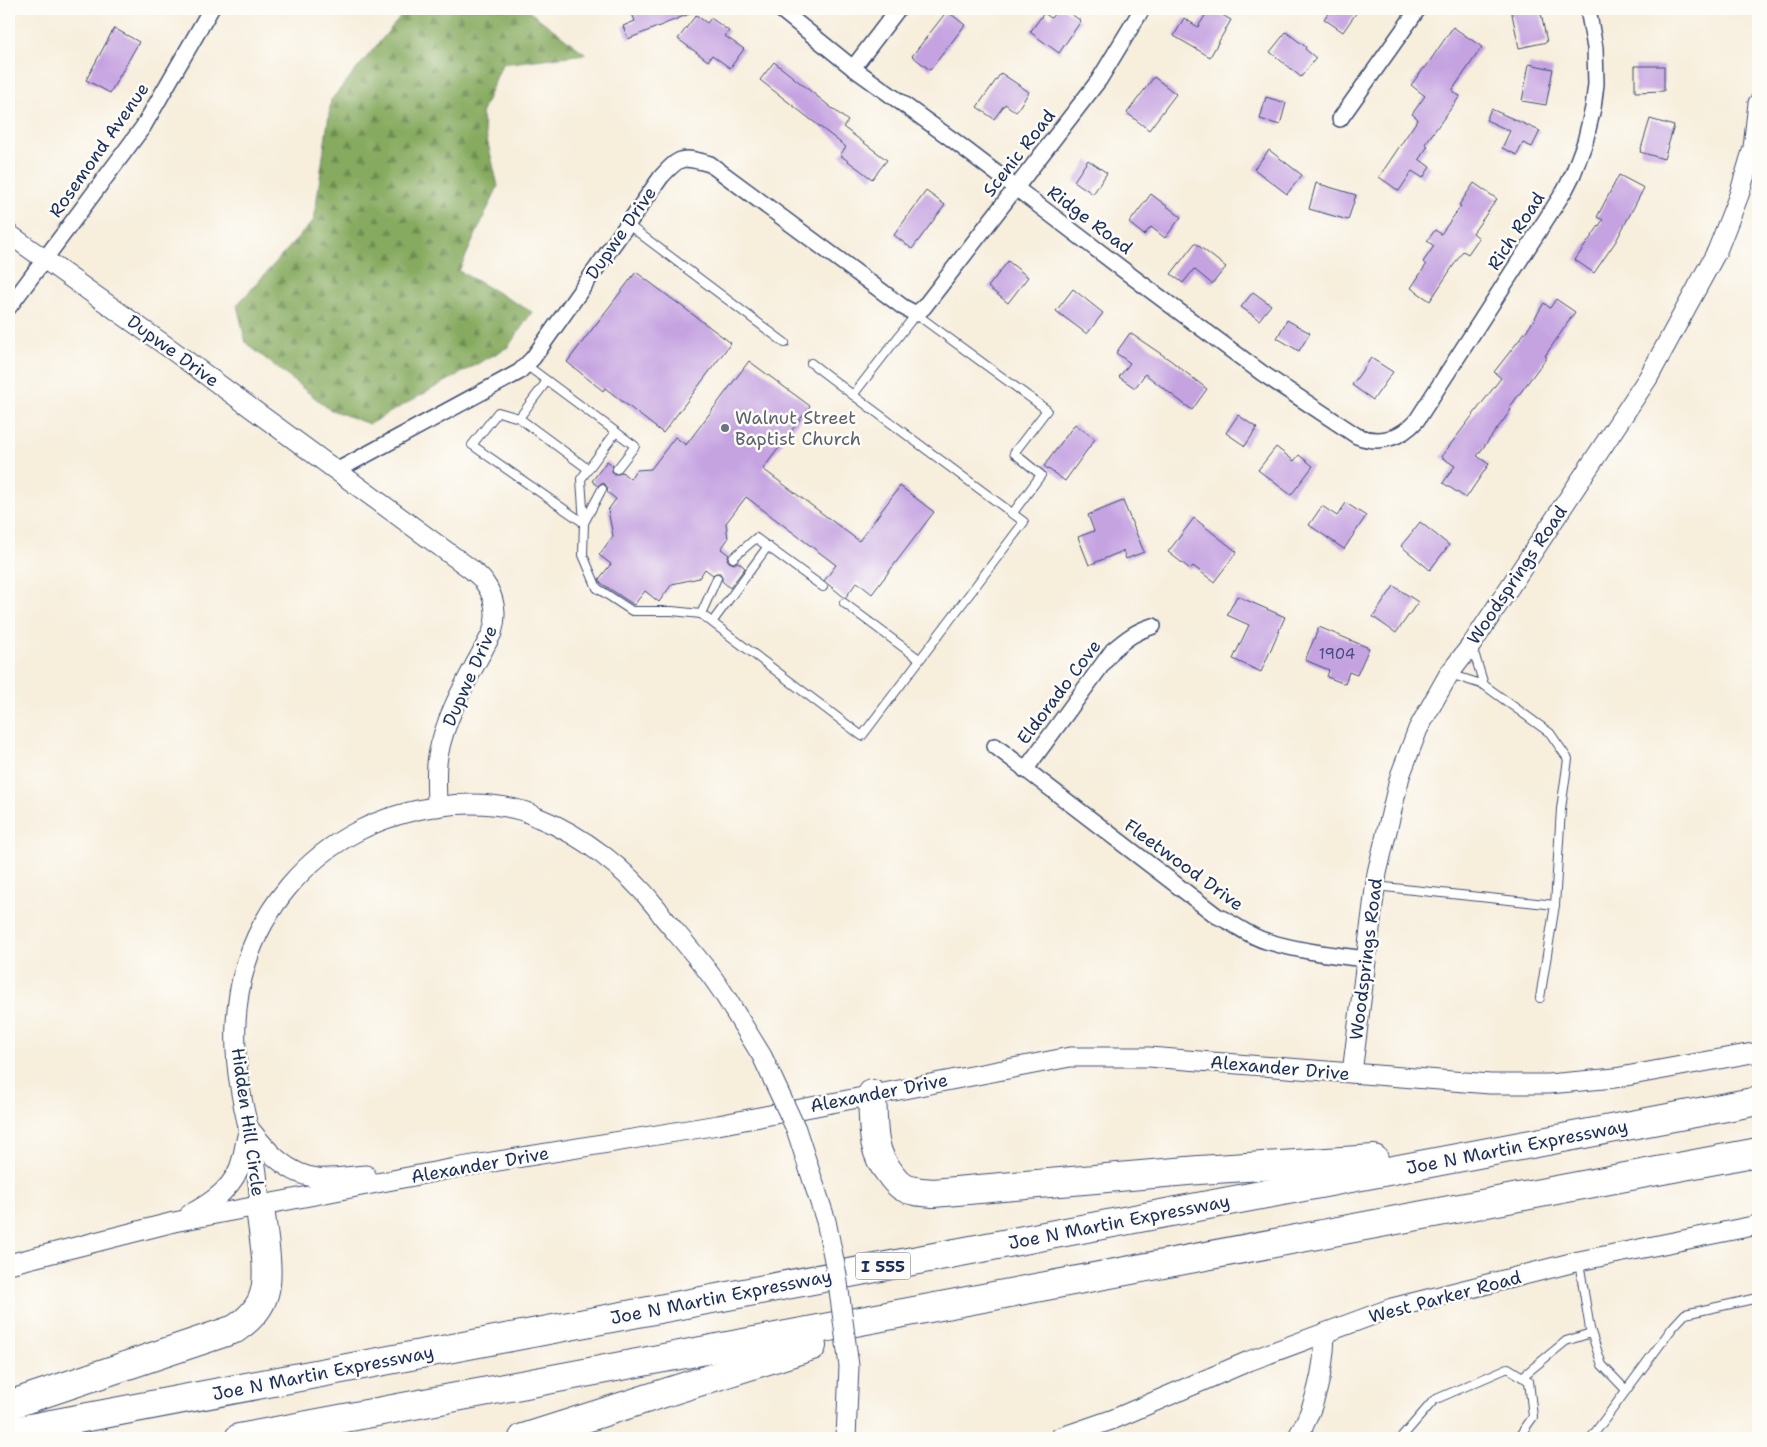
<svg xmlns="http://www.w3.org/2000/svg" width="1767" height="1447" font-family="'Shantell Sans',sans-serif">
<defs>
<pattern id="forest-firs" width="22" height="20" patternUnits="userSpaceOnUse" patternTransform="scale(1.25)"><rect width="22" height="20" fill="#86aa5f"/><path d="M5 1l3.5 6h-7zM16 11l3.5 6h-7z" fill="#6d8b52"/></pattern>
</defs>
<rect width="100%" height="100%" fill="#fdfcf7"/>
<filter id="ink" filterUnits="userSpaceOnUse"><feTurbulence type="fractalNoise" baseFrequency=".02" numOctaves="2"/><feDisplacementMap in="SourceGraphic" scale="10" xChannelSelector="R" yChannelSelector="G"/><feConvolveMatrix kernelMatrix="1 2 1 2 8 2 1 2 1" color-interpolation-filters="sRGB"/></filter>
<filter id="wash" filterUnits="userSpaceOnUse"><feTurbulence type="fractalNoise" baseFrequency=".0096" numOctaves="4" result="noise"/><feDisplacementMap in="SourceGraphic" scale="20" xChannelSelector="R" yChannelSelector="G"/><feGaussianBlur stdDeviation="1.12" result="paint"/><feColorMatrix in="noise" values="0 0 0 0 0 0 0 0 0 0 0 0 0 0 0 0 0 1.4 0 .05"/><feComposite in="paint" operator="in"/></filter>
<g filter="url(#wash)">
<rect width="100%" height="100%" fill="#f7eedc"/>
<polygon fill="url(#forest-firs)" stroke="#506c5e" points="407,9 526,9 586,54 502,64 481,114 498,186 459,271 532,312 508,347 369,424 329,409 246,343 237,305 314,220 331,100"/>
<g id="blocks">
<g fill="#c5a3e1">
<polygon points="630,9 701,9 628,39 623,26 635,21"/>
<polygon points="1058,9 1064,9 1081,21 1059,53 1030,32 1044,13 1051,18"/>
<polygon points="1209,9 1212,9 1231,20 1210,57 1174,36 1184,18 1198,27"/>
<polygon points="1331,9 1359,9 1343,32 1324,19"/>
<polygon points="1511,9 1540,9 1547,42 1519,48"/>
<polygon points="947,11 965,25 930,70 912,56"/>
<polygon points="696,15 707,23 711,18 729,31 725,36 744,49 730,68 712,55 708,61 678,39"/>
<polygon points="1453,27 1482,47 1453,89 1453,92 1460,96 1425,144 1428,146 1419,159 1430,167 1423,178 1412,171 1399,191 1379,177 1418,119 1412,114 1425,96 1411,85 1424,68 1425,68"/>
<polygon points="114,28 139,42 110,93 86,80"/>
<polygon points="1286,32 1306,47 1305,49 1316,58 1301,77 1270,52"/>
<polygon points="774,62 848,121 843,127 887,160 872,179 840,155 846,147 760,80"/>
<polygon points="1529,64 1553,69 1546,105 1522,101"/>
<polygon points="1635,66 1664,66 1664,91 1635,92"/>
<polygon points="1001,73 1029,92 1016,112 1005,104 994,119 977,107"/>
<polygon points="1154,77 1176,94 1149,130 1127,113"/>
<polygon points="1266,97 1286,103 1280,125 1260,119"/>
<polygon points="1491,109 1540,131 1532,147 1523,143 1517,155 1502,148 1510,131 1486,120"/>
<polygon points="1650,119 1674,126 1664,159 1640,152"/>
<polygon points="1269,150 1302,175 1287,194 1254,169"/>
<polygon points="1088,160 1107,173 1093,194 1074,181"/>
<polygon points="1619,175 1644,188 1616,241 1594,273 1575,260 1603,220 1597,217"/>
<polygon points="1316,183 1356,195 1348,220 1309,209"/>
<polygon points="1474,183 1497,199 1473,233 1479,238 1468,254 1463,251 1430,301 1411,288 1426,265 1423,262 1434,246 1427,241 1435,230 1441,234 1461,206 1459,205"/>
<polygon points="926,191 945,205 912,249 894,235"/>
<polygon points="1151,194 1181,217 1165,238 1151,227 1144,235 1129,223"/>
<polygon points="1195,243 1226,267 1212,284 1194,269 1183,283 1171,274"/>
<polygon points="1008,261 1028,277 1008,303 988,287"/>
<polygon points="636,272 731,343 663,433 605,388 603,391 567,362"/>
<polygon points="1073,289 1103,313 1087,334 1056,311"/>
<polygon points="1253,292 1271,305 1259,320 1241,307"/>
<polygon points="1556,299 1575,312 1545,356 1547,357 1509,408 1511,410 1477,456 1489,464 1466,498 1443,483 1455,466 1441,457 1501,378 1494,372 1530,326 1544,303 1550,308"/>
<polygon points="1287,320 1310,333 1299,351 1277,338"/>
<polygon points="1130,333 1170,360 1207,389 1192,410 1145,374 1135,388 1119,377 1130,363 1116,353"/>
<polygon points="1371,358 1393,372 1373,400 1352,385"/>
<polygon points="749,361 810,406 763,469 859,541 900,486 934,512 872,594 857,582 845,598 824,581 836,565 746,497 726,523 728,539 721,549 729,555 727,559 729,562 734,564 738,562 745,568 730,588 722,581 722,577 720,573 716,573 713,575 705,569 699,578 672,584 659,602 645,591 634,605 601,583 599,579 611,564 599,555 613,536 608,510 616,499 607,492 608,488 605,484 601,483 598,486 592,481 607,461 613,466 612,471 614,474 619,474 622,472 630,479 636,470 651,469 675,437 686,445"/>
<polygon points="1238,415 1257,428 1245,446 1226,433"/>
<polygon points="1075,424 1095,439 1065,481 1044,466"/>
<polygon points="1276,447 1294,461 1299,455 1313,466 1291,495 1258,470"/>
<polygon points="1123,501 1144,552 1126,559 1123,551 1089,565 1078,537 1094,531 1088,515"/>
<polygon points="1346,503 1366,516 1344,549 1309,525 1322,506 1337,516"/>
<polygon points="1194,518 1237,552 1214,582 1193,566 1190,569 1168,552"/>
<polygon points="1420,522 1449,545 1430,570 1401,546"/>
<polygon points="1394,586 1418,602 1396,633 1373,617"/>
<polygon points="1237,596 1285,617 1261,672 1233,659 1249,625 1227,615"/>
<polygon points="1319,627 1369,648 1357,675 1349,672 1345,684 1327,677 1329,670 1305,660"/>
</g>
</g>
</g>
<g filter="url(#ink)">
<use href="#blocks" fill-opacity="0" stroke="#3c4c71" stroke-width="1"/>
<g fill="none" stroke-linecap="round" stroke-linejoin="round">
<g stroke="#3c4c71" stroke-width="10">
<g id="service">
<polyline points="627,224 785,343"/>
<polyline points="811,363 853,395 916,314 1047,410 1014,453 1041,475 1012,514"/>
<polyline points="526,365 635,446 617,469"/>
<polyline points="547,381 519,418 498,412 472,445 584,523"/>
<polyline points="519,418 588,469"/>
<polyline points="602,489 584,523 583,555 597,588 632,611 672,611 701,614 862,736 1024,522 853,395"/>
<polyline points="584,523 581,479 616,432"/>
<polyline points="733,558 756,538 823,587"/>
<polyline points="844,603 919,659"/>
<polyline points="701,614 717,578"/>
<polyline points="713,621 768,546"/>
<polyline points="1472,646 1484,685 1550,733 1568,759 1561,809 1555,905 1540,998"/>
<polyline points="1450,674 1484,685"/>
<polyline points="1375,886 1555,905"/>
<polyline points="1579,1262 1590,1329 1602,1365 1626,1390"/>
<polyline points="1522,1377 1566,1341 1591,1333"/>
<polyline points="1401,1438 1434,1400 1508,1368 1529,1381 1533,1417 1518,1438"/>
<polyline points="1591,1438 1673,1327 1685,1314 1758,1298"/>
</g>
</g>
<g stroke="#3c4c71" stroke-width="18">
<g id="minor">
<path d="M780 9 853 68 953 140 1134 278 1262 373 1357 436C1380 445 1401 438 1417 420L1565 190 1573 174 1585 142 1593 108 1596 84 1595 48 1588 9"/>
<polyline points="853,68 898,9"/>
<polyline points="1340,119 1418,9"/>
<polyline points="9,307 143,127 211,9"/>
<path d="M336 471 519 372 533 358 661 177C680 156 682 156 710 164L903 307 916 314 924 307 1099 80 1142 9"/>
<path d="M995 746 1217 916C1234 923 1248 936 1266 941 1299 951 1332 955 1366 959"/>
<path d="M1025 770 1113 650C1126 639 1136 631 1153 626"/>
</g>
</g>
<g stroke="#3c4c71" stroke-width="21">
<g id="tertiary">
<path d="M9 234 172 350 472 570C476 574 481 577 484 582 495 597 498 615 492 633 472 672 446 712 438 756 435 773 437 790 437 807"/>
<polyline points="1352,1073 1377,873 1400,776 1418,729 1449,674 1472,644 1648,378 1717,251 1739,195 1753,148 1758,103"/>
<path d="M249 1128C267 1151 288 1175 318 1178 334 1179 350 1176 366 1175"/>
<path d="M260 1206C259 1192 258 1179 256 1166 252 1139 244 1114 240 1087 233 1048 234 1002 246 964 264 907 305 858 358 831 405 807 471 796 523 811 528 812 533 816 539 818 582 835 626 869 655 906 658 909 660 913 663 917 688 947 713 974 733 1009"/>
<path d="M190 1214C213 1202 236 1186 242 1159 244 1152 245 1144 247 1136"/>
<polyline points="9,1264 174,1222 455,1168 718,1125 1070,1057 1149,1057 1490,1084 1548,1084 1615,1078 1758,1052"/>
<polyline points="1059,1438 1114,1419 1249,1361 1392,1308 1579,1261 1758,1225"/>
<path d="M1297 1438C1316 1406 1324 1371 1325 1334"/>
</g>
</g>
<g stroke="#3c4c71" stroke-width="30">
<g id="motorway">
<path d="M872 1094C874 1123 870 1149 889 1172 893 1178 897 1183 903 1187 912 1192 923 1192 933 1193L1199 1170 1374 1159"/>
<path d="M9 1405 235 1329C247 1321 260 1309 264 1294 271 1272 262 1230 260 1206"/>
<polyline points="9,1432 1758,1101"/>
<polyline points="239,1438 1758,1152"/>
<polyline points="523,1438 812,1346"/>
</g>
</g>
<use href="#service" stroke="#fff" stroke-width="8"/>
<use href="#minor" stroke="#fff" stroke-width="15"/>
<use href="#tertiary" stroke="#fff" stroke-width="19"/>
<use href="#motorway" stroke="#fff" stroke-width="28"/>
<g stroke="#3c4c71" stroke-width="21" stroke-linecap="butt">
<polyline id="tertiary-bridge" points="733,1009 762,1056 796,1129 826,1221 837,1275 849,1366 846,1438"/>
</g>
<use href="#tertiary-bridge" stroke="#fff" stroke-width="19"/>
</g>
</g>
<circle fill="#6b7280" stroke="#fdfcf7" stroke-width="2" cx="725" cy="428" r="5"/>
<g text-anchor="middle" stroke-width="5" stroke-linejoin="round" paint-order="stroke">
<g font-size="15" fill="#464c7f">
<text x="1337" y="659">1904</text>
</g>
<rect fill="#fdfcf7" stroke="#5f6c8c" stroke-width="1" x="855.5" y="1252.5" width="55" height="27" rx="4"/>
<g font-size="16" font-weight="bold" fill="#1b2f5e">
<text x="883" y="1272">I 555</text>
</g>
<g font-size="18" fill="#1b2f5e" stroke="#fdfcf7">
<text transform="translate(99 150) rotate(-55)" y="6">Rosemond Avenue</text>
<text transform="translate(1019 153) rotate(-52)" y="6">Scenic Road</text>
<text transform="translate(1090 220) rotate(37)" y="6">Ridge Road</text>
<text transform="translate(1516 231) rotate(-57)" y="6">Rich Road</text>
<text transform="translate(621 233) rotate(-55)" y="6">Dupwe Drive</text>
<text transform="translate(173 351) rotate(36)" y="6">Dupwe Drive</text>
<text transform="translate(1517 575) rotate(-56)" y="6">Woodsprings Road</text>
<text transform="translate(470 676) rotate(-66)" y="6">Dupwe Drive</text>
<text transform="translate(1059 692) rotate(-53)" y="6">Eldorado Cove</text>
<text transform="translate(1184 865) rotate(36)" y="6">Fleetwood Drive</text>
<text transform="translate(1366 959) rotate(-83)" y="6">Woodsprings Road</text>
<text transform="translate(1280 1068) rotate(5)" y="6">Alexander Drive</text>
<text transform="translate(879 1093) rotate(-11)" y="6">Alexander Drive</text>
<text transform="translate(248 1122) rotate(82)" y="6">Hidden Hill Circle</text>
<text transform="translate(1517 1147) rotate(-11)" y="6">Joe N Martin Expressway</text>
<text transform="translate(480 1165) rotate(-10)" y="6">Alexander Drive</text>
<text transform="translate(1119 1222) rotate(-11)" y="6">Joe N Martin Expressway</text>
<text transform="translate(721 1297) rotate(-11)" y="6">Joe N Martin Expressway</text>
<text transform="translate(1445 1297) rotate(-15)" y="6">West Parker Road</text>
<text transform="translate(323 1373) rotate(-11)" y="6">Joe N Martin Expressway</text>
</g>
<g font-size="18" fill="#5b616d" stroke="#fdfcf7" text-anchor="start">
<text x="735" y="424">Walnut Street<tspan x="735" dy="21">Baptist Church</tspan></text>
</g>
</g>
<rect width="1767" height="1447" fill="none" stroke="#fdfcf7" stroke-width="30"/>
</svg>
